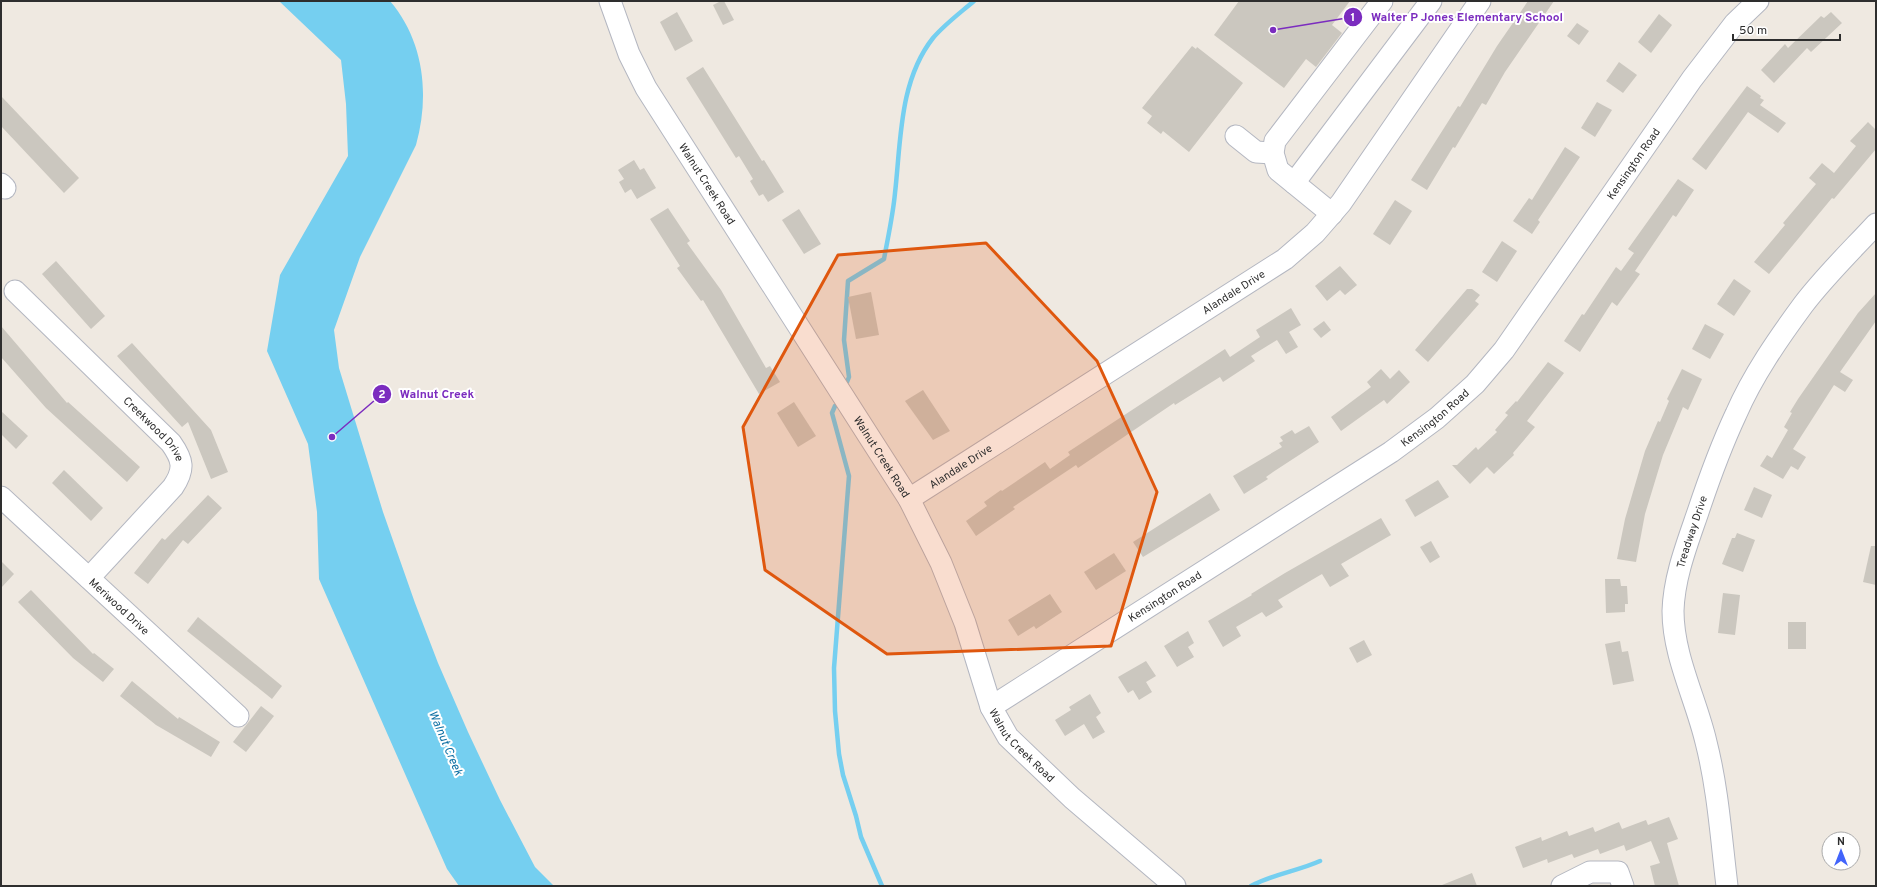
<svg xmlns="http://www.w3.org/2000/svg" width="1877" height="887" font-family="Overpass,sans-serif">
<rect width="100%" height="100%" fill="#efe9e1"/>
<path fill="#75cff0" d="M279 1H390C424 41 430 95 416 145L360 257 334 330 339 368 383 512 415 603 438 663 468 732 500 800 535 867 554 886H459L447 869 319 579 317 512 308 444 267 351 280 275 348 156 346 104 341 60Z"/>
<g fill="none" stroke-linecap="round" stroke-linejoin="round">
<g stroke="#75cff0" stroke-width="4.5">
<path d="M847 382 849 377 844 340 848 281 884 259C888 237 893 215 895 193 901 141 899 81 933 38 945 24 960 13 974 1"/>
<polyline points="835,406 832,413 849,476 834,668 835,711 839,754 843,775 856,816 861,837 882,886"/>
<path d="M1251 886C1273 874 1298 871 1320 861"/>
</g>
</g>
<g fill="#cbc7bf">
<polygon points="721,1 724,1 734,20 723,25 713,5"/>
<polygon points="1239,1 1350,1 1332,25 1342,33 1316,67 1306,59 1284,88 1214,35"/>
<polygon points="1528,1 1554,1 1505,72 1486,105 1482,103 1455,148 1453,147 1427,190 1411,180 1458,106 1460,107 1497,46"/>
<polygon points="677,12 693,41 675,51 660,22"/>
<polygon points="1831,12 1842,23 1811,52 1807,48 1774,83 1761,70 1785,44 1788,48 1821,16 1824,18"/>
<polygon points="1659,14 1672,25 1651,53 1638,42"/>
<polygon points="1577,23 1589,31 1579,45 1567,36"/>
<polygon points="1192,46 1196,49 1197,47 1243,83 1189,152 1163,131 1161,134 1147,123 1152,116 1142,108"/>
<polygon points="1619,62 1637,75 1623,93 1606,81"/>
<polygon points="703,67 762,161 764,160 784,192 768,202 763,194 759,196 750,181 753,179 739,156 736,158 686,78"/>
<polygon points="1747,86 1761,96 1760,98 1764,100 1760,105 1786,123 1778,133 1748,112 1706,170 1692,159"/>
<polygon points="1,96 79,178 64,193 1,126"/>
<polygon points="1597,102 1612,110 1595,137 1581,128"/>
<polygon points="1868,122 1876,130 1876,149 1834,199 1832,198 1769,274 1754,262 1785,225 1783,223 1816,184 1809,178 1822,163 1834,173 1856,146 1850,141"/>
<polygon points="1565,147 1580,157 1538,220 1540,222 1532,234 1513,221 1529,198 1532,200"/>
<polygon points="634,160 640,170 644,168 656,188 637,199 631,189 625,193 619,182 624,179 618,170"/>
<polygon points="1678,179 1694,190 1676,217 1673,215 1635,271 1640,274 1617,306 1612,302 1580,352 1564,341 1582,314 1584,315 1616,267 1621,271 1634,253 1628,249"/>
<polygon points="1395,200 1412,211 1390,245 1373,234"/>
<polygon points="668,208 690,241 687,243 721,290 766,368 770,366 780,382 759,394 703,300 701,301 677,268 680,266 650,219"/>
<polygon points="799,209 821,244 804,254 782,220"/>
<polygon points="1502,241 1517,251 1497,282 1482,272"/>
<polygon points="56,261 105,316 91,329 42,274"/>
<polygon points="1340,266 1357,285 1345,295 1340,290 1327,301 1315,286"/>
<polygon points="1734,279 1751,291 1734,316 1717,304"/>
<polygon points="1467,289 1472,289 1480,295 1475,301 1479,304 1428,362 1415,350"/>
<polygon points="871,292 879,335 856,339 848,297"/>
<polygon points="1876,293 1876,321 1840,372 1853,380 1845,392 1834,385 1793,449 1806,457 1798,470 1791,466 1783,479 1760,466 1767,455 1772,458 1788,430 1784,427 1792,413 1790,412 1798,399 1858,313"/>
<polygon points="1291,308 1301,325 1289,332 1298,347 1286,354 1277,340 1251,356 1255,361 1223,382 1220,377 1175,405 1174,403 1078,468 1076,465 1013,507 1015,509 976,536 966,521 987,506 984,502 1001,490 1002,491 1045,462 1050,469 1070,455 1068,452 1225,349 1230,357 1260,337 1256,330"/>
<polygon points="1324,321 1331,330 1321,338 1313,329"/>
<polygon points="1705,324 1724,334 1710,359 1692,349"/>
<polygon points="1,326 67,403 68,402 140,467 127,482 46,408 1,357"/>
<polygon points="132,343 211,430 228,472 211,479 188,422 182,427 117,356"/>
<polygon points="1548,362 1564,373 1527,421 1535,427 1513,453 1514,455 1494,474 1487,467 1470,484 1452,465 1457,465 1476,447 1478,450 1497,432 1495,430 1508,415 1505,413 1516,401 1517,402"/>
<polygon points="1381,369 1390,379 1399,370 1410,382 1387,404 1384,400 1341,431 1331,417 1371,387 1367,382"/>
<polygon points="1682,369 1702,379 1688,410 1683,407 1663,455 1645,514 1636,562 1617,559 1625,519 1645,451 1658,421 1660,422 1669,401 1667,399"/>
<polygon points="923,390 950,431 933,440 905,401"/>
<polygon points="794,402 816,436 798,447 777,413"/>
<polygon points="1,411 28,436 16,449 1,434"/>
<polygon points="1309,426 1319,442 1273,472 1266,477 1268,479 1244,494 1233,476 1282,447 1279,443 1283,441 1280,437 1292,430 1295,434"/>
<polygon points="64,470 103,508 91,521 52,483"/>
<polygon points="1438,480 1449,497 1415,517 1405,500"/>
<polygon points="1754,487 1772,495 1762,518 1744,510"/>
<polygon points="1210,493 1220,510 1143,557 1133,542"/>
<polygon points="208,495 222,508 188,544 183,540 148,584 134,573 162,538 165,540"/>
<polygon points="1381,518 1391,535 1341,564 1349,576 1330,587 1322,574 1310,581 1278,600 1283,607 1266,617 1262,612 1236,627 1241,636 1223,647 1208,621 1252,595 1251,594 1285,573"/>
<polygon points="1737,533 1755,540 1743,572 1722,564 1732,538 1735,538"/>
<polygon points="1431,541 1440,557 1430,563 1420,547"/>
<polygon points="1871,546 1876,546 1876,585 1863,582"/>
<polygon points="1114,553 1126,571 1096,590 1084,572"/>
<polygon points="1,561 14,574 1,588"/>
<polygon points="1605,579 1620,579 1621,586 1627,586 1628,604 1625,604 1625,612 1606,613"/>
<polygon points="31,590 93,654 94,653 114,669 103,682 73,658 18,602"/>
<polygon points="1723,593 1740,595 1735,635 1718,633"/>
<polygon points="1050,594 1062,612 1036,629 1034,626 1018,636 1008,620"/>
<polygon points="198,617 282,686 272,699 187,631"/>
<rect x="1788" y="622" width="18" height="27"/>
<polygon points="1188,631 1194,643 1188,647 1194,657 1177,667 1164,646"/>
<polygon points="1364,640 1372,655 1357,663 1349,648"/>
<polygon points="1620,641 1622,652 1628,651 1634,681 1613,685 1605,644"/>
<polygon points="1146,661 1156,676 1146,682 1152,692 1139,700 1133,690 1128,693 1118,677"/>
<polygon points="132,681 178,719 179,717 220,742 211,757 156,725 120,696"/>
<polygon points="1090,694 1101,713 1096,717 1105,732 1093,739 1084,724 1065,736 1055,720 1071,710 1069,707"/>
<polygon points="261,706 274,716 246,752 233,742"/>
<polygon points="1669,817 1678,839 1667,843 1679,886 1655,886 1650,866 1660,863 1651,841 1626,851 1624,845 1600,854 1598,849 1574,858 1572,854 1548,863 1547,859 1523,868 1515,847 1541,837 1542,841 1567,831 1569,836 1593,827 1595,832 1619,822 1622,829 1646,820 1648,825"/>
<polygon points="1472,873 1477,886 1442,886 1442,885"/>
</g>
<g fill="none" stroke-linecap="round" stroke-linejoin="round">
<g stroke="#b4b7c1" stroke-width="23">
<g id="minor">
<path id="s1" d="M610 1 629 54 646 88 909 499 941 563 965 623 991 707 1008 737 1072 798 1175 886"/>
<polyline points="1236,136 1256,152 1273,153"/>
<polyline points="1294,183 1431,1"/>
<polyline points="1,184 5,188"/>
<polyline points="1332,214 1278,170 1273,153 1275,141 1382,1"/>
<path id="s2" d="M15 291 171 443C183 460 185 469 173 487L89 578"/>
<path id="s3" d="M1 497 238 716"/>
<path id="s4" d="M909 499 1285 259 1315 233 1341 203 1480 1"/>
<path id="s5" d="M991 707 1391 452 1437 418 1475 384 1504 350 1692 79 1735 23 1758 1"/>
<polyline points="1562,886 1590,872 1618,872 1623,886"/>
<path id="s6" d="M1727 886C1721 837 1718 789 1706 742 1696 699 1673 656 1673 611 1674 577 1687 544 1698 512 1709 479 1721 446 1736 414 1753 375 1778 339 1803 305 1825 276 1852 250 1876 224"/>
</g>
</g>
<use href="#minor" stroke="#fff" stroke-width="21"/>
</g>
<path fill="#df570e" fill-opacity="0.2" stroke="#df570e" stroke-width="3" stroke-linejoin="round" d="M986 243 1097 361 1157 492 1111 646 887 654 765 570 743 427 838 255Z"/>
<g text-anchor="middle" stroke-width="4" stroke-linejoin="round" paint-order="stroke">
<g font-size="11" fill="#2e2e2e" stroke="#fff">
<text dy="4" stroke="none"><textPath href="#s5" startOffset="854">Kensington Road</textPath></text>
<text dy="4" stroke="none"><textPath href="#s1" startOffset="208">Walnut Creek Road</textPath></text>
<text dy="4" stroke="none"><textPath href="#s4" startOffset="385">Alandale Drive</textPath></text>
<text dy="4" stroke="none"><textPath href="#s5" startOffset="530">Kensington Road</textPath></text>
<text dy="4" stroke="none"><textPath href="#s2" startOffset="196">Creekwood Drive</textPath></text>
<text dy="4" stroke="none"><textPath href="#s1" startOffset="532">Walnut Creek Road</textPath></text>
<text dy="4" stroke="none"><textPath href="#s4" startOffset="61">Alandale Drive</textPath></text>
<text dy="4" stroke="none"><textPath href="#s6" startOffset="363">Treadway Drive</textPath></text>
<text dy="4" stroke="none"><textPath href="#s5" startOffset="206">Kensington Road</textPath></text>
<text dy="4" stroke="none"><textPath href="#s3" startOffset="161">Meriwood Drive</textPath></text>
<text dy="4" stroke="none"><textPath href="#s1" startOffset="856">Walnut Creek Road</textPath></text>
</g>
<g font-size="12" font-style="italic" fill="#0d6fa3" stroke="#fff">
<text transform="translate(446 743) rotate(67)" y="4">Walnut Creek</text>
</g>
</g>
<path fill="none" stroke="#7b2cbf" stroke-width="1.5" d="M1273 30L1353 17M332 437L382 394"/>
<g fill="#7b2cbf" stroke="#fff" stroke-width="1.5">
<circle cx="1273" cy="30" r="4"/>
<circle cx="332" cy="437" r="4"/>
<circle cx="1353" cy="17" r="10"/>
<circle cx="382" cy="394" r="10"/>
</g>
<g font-size="12" text-anchor="middle" font-weight="bold" fill="#fff">
<text x="1353" y="21">1</text>
<text x="382" y="398">2</text>
</g>
<g font-size="12" text-anchor="middle" font-weight="bold" fill="#7b2cbf" stroke="#fff" stroke-width="4" stroke-linejoin="round" paint-order="stroke">
<text x="1467" y="21">Walter P Jones Elementary School</text>
<text x="437" y="398">Walnut Creek</text>
</g>
<rect width="1877" height="887" fill="none" stroke="#2e2e2e" stroke-width="4"/>
<g transform="translate(1841 851)"><circle r="19" fill="#ffffff" stroke="#ababab"/>
<path d="M0-3L7 15L0 10L-7 15Z" fill="#4264fb"/>
<text y="-6" font-size="11" font-weight="bold" text-anchor="middle" fill="#2e2e2e">N</text>
</g>
<path d="M1733 34v6h107v-6" fill="none" stroke="#2e2e2e" stroke-width="2"/>
<text x="1739" y="34" font-size="12" fill="#2e2e2e" stroke="#ffffff" stroke-width="3" paint-order="stroke">50 m</text>
</svg>
